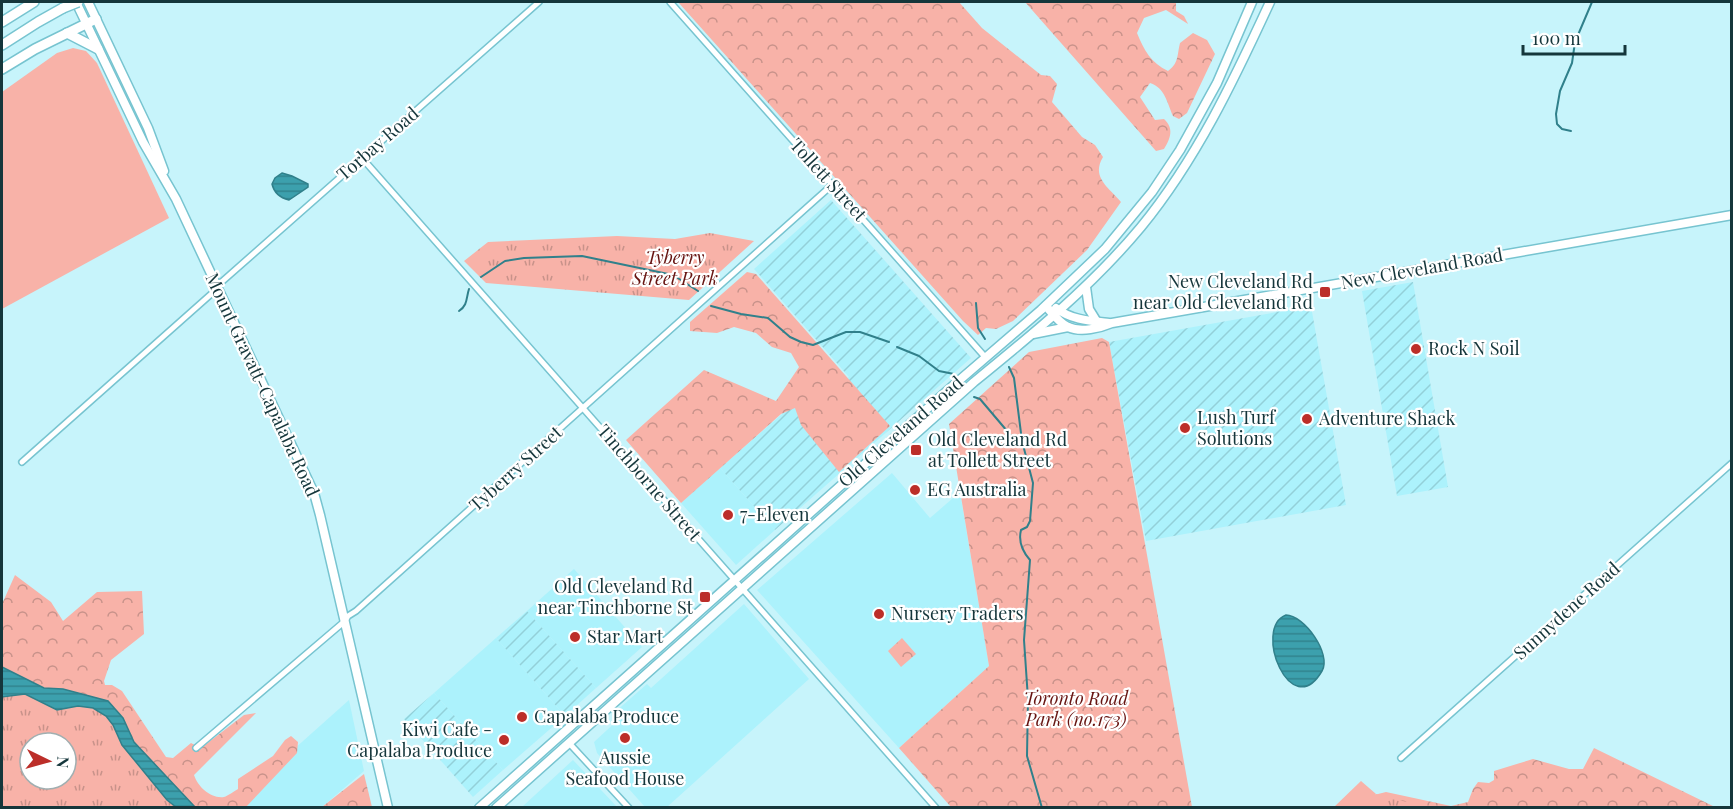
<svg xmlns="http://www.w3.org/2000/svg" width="1733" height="809" font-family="'Playfair Display',serif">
<defs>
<pattern id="industrial-furrows" width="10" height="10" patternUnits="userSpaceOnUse" patternTransform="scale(1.5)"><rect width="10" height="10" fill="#acf2fc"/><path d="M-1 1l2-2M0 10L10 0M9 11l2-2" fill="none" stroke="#93d0d9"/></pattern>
<pattern id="forest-crowns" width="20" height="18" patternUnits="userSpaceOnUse" patternTransform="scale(1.5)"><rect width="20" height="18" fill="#f8b2a8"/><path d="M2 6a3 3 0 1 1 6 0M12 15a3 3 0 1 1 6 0" fill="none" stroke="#c8928a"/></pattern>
<pattern id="park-tufts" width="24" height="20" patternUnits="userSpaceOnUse" patternTransform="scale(1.5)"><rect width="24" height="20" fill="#f8b2a8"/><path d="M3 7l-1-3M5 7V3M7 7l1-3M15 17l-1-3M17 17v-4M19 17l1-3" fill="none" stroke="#c8928a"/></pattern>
<pattern id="water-rules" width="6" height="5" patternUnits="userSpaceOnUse" patternTransform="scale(1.5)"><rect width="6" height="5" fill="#3ca0ad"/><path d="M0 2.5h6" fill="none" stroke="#31838e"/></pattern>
</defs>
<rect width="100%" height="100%" fill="#c7f4fb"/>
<g fill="#acf2fc">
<polygon points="720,468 775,530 736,565 681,503"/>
<polygon points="892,473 930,518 960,492 989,666 899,748 757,590"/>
<polygon points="574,569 642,647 596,688 527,611"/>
<polygon points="744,604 809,679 667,807 645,807 597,753 594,742 620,718 615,712 647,684 651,688"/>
<polygon points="496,638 565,716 503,770 434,693"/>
<polygon points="349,700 364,771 322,807 228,808"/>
<polygon points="573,760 617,807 522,807"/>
</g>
<g fill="url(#industrial-furrows)">
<polygon points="831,200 971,358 775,530 720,468 790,407 849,377 754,269"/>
<polygon points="1413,282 1448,487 1397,496 1362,291"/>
<polygon points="1311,306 1346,505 1146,541 1109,342"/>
<polygon points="527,611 596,688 565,716 496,638"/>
<polygon points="434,693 503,770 473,797 404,719"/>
</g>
<g fill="#f8b2a8">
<polygon points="73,48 86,51 97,63 169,218 2,309 2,92 57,53"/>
<polygon points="1361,781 1376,794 1362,807 1333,808"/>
</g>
<g fill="url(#forest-crowns)">
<path d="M678 2H959L982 28 1041 75 1050 76 1057 84 1052 102 1082 137 1095 145 1103 157C1091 177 1108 187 1121 202L1087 250 1013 321 996 329 986 328 978 335 963 321Z"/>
<path d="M1025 2H1176V11L1184 16 1188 24 1166 10 1144 18 1137 33C1144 50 1151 63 1168 71 1179 63 1177 55 1180 43L1193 33 1207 40 1215 54 1187 113 1179 119 1173 116C1167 102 1165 88 1150 83L1140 97 1155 120 1164 119C1174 128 1171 138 1164 149L1156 151Z"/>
<polygon points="747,272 756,274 890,426 839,472 801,425 795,408 781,414 681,503 626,440 704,370 776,401 799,367 791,353 772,347 756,333 734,327 717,333 690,331 690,322"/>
<polygon points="1102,338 1109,342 1192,807 951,807 899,748 989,666 949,424 1029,352"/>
<path d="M15 575 51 602 63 621 97 592 142 591 144 634 111 660 104 681 105 685H112L122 691 166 757 173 758 191 743 201 748 244 715 256 713 194 775C198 787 211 799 224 797 228 796 234 791 238 789V779L273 756 285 740 291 736 298 742 297 753 246 807H195L134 742 123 718 81 695 63 689 44 688 2 667V604Z"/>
<polygon points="902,638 916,654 901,667 888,651"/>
<polygon points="1594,748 1715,807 1360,808 1374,795 1386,792 1451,806 1468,802 1473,789 1478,782 1489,783 1494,780 1494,771 1533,759 1569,769 1583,769"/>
<polygon points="364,774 372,807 322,807"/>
</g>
<g fill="url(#park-tufts)" fill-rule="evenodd">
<polygon points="710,233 754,241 689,300 486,283 464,261 488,242 617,236 675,239"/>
<path d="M2 685 105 709 183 808H2ZM30 743H66V779H30Z"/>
<polygon points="1376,794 1426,807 1362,807"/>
</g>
<g fill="url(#water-rules)" stroke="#30808b" stroke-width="1.5">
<path d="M282 173 292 176 308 184V187L289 200C281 198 274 193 272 184L275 178Z"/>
<path d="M1286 615C1304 615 1332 654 1322 671 1291 724 1252 628 1286 615Z"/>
<polygon points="2,667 44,688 63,689 108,701 123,718 134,742 195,807 176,807 167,800 122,745 113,725 106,716 93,708 78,706 57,710 25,694 2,697"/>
</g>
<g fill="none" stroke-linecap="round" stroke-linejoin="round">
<g stroke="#30808b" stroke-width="2">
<polyline points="1571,131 1562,129 1557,124 1556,114 1560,91 1572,63 1575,42 1592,2"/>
<polyline points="481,277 505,261 524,258 582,256 673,275 698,291"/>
<polyline points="976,303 978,328 985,339"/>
<polyline points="711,306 741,314 768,318 790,337 801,342 813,345 846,332 860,332 889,342"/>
<path d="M459 311C468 305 466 298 469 289"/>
<polyline points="897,347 919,356 939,371 954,374"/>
<path d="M1009 367 1014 378 1022 441 1033 483 1030 521 1027 527 1021 530C1018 542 1022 551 1030 560L1024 640 1028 699 1027 756 1042 808"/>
<polyline points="974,397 980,399 1013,438 1021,441"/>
</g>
<g stroke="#77c4d0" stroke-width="8">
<g id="street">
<polyline points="670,2 986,358"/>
<polyline points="362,158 936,808"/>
<polyline points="217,286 539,2"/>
<polyline points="22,462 218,288"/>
<polyline points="569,743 629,808"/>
<polyline points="196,748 345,621 348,616 356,611 832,185"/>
<polyline points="1401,758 1732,463"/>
</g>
</g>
<g stroke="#77c4d0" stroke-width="11">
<g id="primary">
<polyline points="76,2 143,142 176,199 314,493 320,515 388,808"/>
<polyline points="88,2 148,128 164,171"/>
<polyline points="1086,287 1089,309 1097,322"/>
<path d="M1046 306C1052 313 1059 323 1068 327 1081 333 1100 328 1112 323L1732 215"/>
<path d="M1056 308C1071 320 1090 321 1109 323"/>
<polyline points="1033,334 1068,327"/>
<polyline points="479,808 948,390 1041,310 1105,249 1152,192 1180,150 1217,83 1252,2"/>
<path d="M496 808 974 382C1033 334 1092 286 1141 227 1196 160 1234 80 1270 2"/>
</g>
</g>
<g stroke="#77c4d0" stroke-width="12">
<g id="highway">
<polyline points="2,22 34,2"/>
<polyline points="67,33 98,49"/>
<polyline points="2,45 38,22 63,8"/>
<polyline points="2,69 35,49 96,19"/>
</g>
</g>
<use href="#street" stroke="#fff" stroke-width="5"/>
<use href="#primary" stroke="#fff" stroke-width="8"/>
<use href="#highway" stroke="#fff" stroke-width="9"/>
<g stroke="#77c4d0" stroke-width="12" stroke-linecap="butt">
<polyline id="highway-bridge" points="63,8 78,2"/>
</g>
<use href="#highway-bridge" stroke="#fff" stroke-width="9"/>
</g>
<g fill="#bc2e29" stroke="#fff" stroke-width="2">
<rect x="1319" y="286" width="12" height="12" rx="3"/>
<circle cx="1416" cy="349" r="6"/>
<circle cx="1307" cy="419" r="6"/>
<circle cx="1185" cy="428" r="6"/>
<rect x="910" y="444" width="12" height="12" rx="3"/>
<circle cx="915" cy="490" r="6"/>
<circle cx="728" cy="515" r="6"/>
<rect x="699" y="591" width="12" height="12" rx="3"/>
<circle cx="879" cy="614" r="6"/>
<circle cx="575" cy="637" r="6"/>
<circle cx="522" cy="717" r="6"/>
<circle cx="625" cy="738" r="6"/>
<circle cx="504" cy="740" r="6"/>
</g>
<g text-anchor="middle" stroke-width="4.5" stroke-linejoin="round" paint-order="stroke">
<g font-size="18" fill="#15363b" stroke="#fff">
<text transform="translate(378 144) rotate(-41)" y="6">Torbay Road</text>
<text transform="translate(828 180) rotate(48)" y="6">Tollett Street</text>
<text transform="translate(1422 269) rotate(-10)" y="6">New Cleveland Road</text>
<text transform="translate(262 385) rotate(65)" y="6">Mount Gravatt-Capalaba Road</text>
<text transform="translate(901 432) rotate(-41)" y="6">Old Cleveland Road</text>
<text transform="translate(516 469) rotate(-42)" y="6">Tyberry Street</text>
<text transform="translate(649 483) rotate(49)" y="6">Tinchborne Street</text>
<text transform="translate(1567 611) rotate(-42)" y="6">Sunnydene Road</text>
</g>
<g font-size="18" font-style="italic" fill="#671411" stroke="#fff">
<text x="675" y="264">Tyberry<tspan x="675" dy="21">Street Park</tspan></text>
<text x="1076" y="705">Toronto Road<tspan x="1076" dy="21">Park (no.173)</tspan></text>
</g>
<g font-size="18" fill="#15363b" stroke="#fff" text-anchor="start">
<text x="1313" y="288" text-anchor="end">New Cleveland Rd<tspan x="1313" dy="21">near Old Cleveland Rd</tspan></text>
<text x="1428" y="355">Rock N Soil</text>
<text x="1197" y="424">Lush Turf<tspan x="1197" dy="21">Solutions</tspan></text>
<text x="1319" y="425">Adventure Shack</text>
<text x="928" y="446">Old Cleveland Rd<tspan x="928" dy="21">at Tollett Street</tspan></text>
<text x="927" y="496">EG Australia</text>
<text x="740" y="521">7-Eleven</text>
<text x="693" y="593" text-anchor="end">Old Cleveland Rd<tspan x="693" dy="21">near Tinchborne St</tspan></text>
<text x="891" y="620">Nursery Traders</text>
<text x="587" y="643">Star Mart</text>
<text x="534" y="723">Capalaba Produce</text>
<text x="492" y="736" text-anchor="end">Kiwi Cafe -<tspan x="492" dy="21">Capalaba Produce</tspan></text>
<text x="625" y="764" text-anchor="middle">Aussie<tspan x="625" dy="21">Seafood House</tspan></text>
</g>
</g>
<rect width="1733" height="809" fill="none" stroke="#15363b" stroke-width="6"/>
<g transform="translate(48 761) rotate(95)"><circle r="28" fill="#ffffff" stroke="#a1afb1" stroke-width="1.5"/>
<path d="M0-4.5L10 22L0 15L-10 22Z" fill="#bc2e29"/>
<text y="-9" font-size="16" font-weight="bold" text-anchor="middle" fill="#15363b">N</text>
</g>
<path d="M1523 45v9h102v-9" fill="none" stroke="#15363b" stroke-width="3"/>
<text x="1532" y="45" font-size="18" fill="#15363b" stroke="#ffffff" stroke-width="4.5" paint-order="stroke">100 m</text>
</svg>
